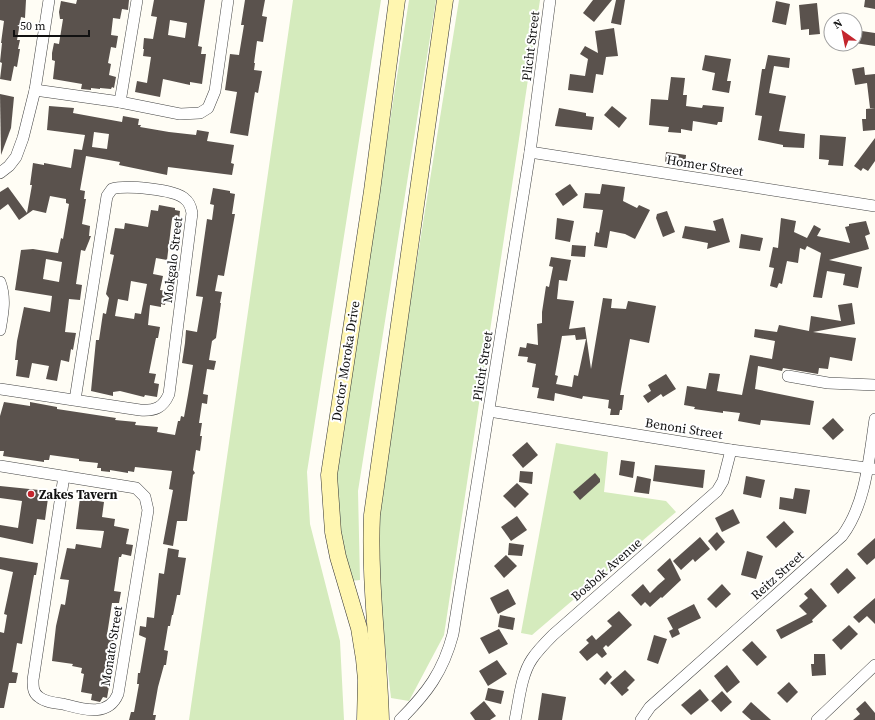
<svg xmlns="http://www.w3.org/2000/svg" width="875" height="720" font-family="'Source Serif 4',serif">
<rect width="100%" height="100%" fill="#fffdf5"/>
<g fill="#d5ebbd">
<polygon points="293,0 381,0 307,472 310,524 340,641 344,720 189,720"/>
<polygon points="409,0 436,0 358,491 360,580 351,581 337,525 334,477"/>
<polygon points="459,0 540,0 444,635 409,701 391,698 378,584 378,502"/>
<polygon points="556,443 608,452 604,492 666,501 676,512 532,635 521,633"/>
</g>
<g fill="#5a524d" fill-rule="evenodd">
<polygon points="0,0 26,0 25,18 21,17 17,40 20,40 18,49 20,49 17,67 14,66 11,81 0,79 2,63 0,62 2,43 1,43 4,21 0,20"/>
<polygon points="77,0 129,0 128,10 122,9 120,19 113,18 111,35 118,36 116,48 111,47 108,63 111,64 109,75 116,77 114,88 112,87 111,89 100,88 100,89 91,88 91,90 81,89 82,84 53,79 55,61 52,60 52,53 54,43 59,44 63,19 60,19 59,12 61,1 76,4"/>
<path d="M154 0H205L198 46 202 47 201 54H206L202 84 190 82V85L163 79 160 97 135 92 137 81 147 83 151 57 143 56 144 49H143L144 38 153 39 157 17 151 16ZM170 20 187 23 185 38 168 35Z"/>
<polygon points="245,0 265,0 262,16 267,17 263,42 257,41 254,63 255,63 254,70 262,71 258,93 255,92 248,136 230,133 237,92 225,90 230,54 239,55 244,25 241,25"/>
<polygon points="593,0 612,0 594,22 583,13"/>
<polygon points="616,0 625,0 621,25 611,23"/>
<polygon points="865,0 875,0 875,9 864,7"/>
<polygon points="776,1 790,4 786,25 772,22"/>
<polygon points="817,3 820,34 809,35 809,29 801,30 799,5"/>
<polygon points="614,28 618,56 606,57 603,75 596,74 593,93 568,90 570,74 585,76 588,59 580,54 585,46 598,53 595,31"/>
<polygon points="855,30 875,33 875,46 855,43"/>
<polygon points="705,55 731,59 727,81 731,81 729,93 712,90 715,73 702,70"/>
<polygon points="768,55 790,58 789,68 774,66 769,93 786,96 779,131 805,134 804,148 783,147 783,145 758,140 762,116 755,115 762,69 765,69"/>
<polygon points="864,67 865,75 875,74 875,108 870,108 867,83 855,85 852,69"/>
<polygon points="671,77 685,78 683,95 687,95 686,106 702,108 703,105 724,107 722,122 718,122 717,125 693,121 692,131 681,129 681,133 668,132 669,127 649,125 651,99 668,100"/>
<polygon points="0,94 14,97 11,128 1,155"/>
<path d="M49 106 74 108 73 113 122 122 123 116 139 119 138 125H141L140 127 169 132 196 135 197 130 209 132 207 141 234 145 231 163 234 164 232 175 168 167 167 175 119 165 120 162 86 156 80 190 85 191 84 199H86L82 224 90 226 89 236H91L85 251 81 250 76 284 82 285 80 300 69 299 65 332 76 333 73 350 71 349 69 362 61 360 57 381 46 379 49 366 32 363 29 378 16 376 18 360H15L17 341 24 307 50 312 52 296 15 290 21 250 33 249 58 253 61 238 63 239 69 204 66 203V199L50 196 46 213 33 210 19 220 8 204 0 210V192L8 187 27 213 32 185H30L33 163 44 165V163L71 168 74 149 82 150 85 135 47 130ZM94 132 109 134 107 149 92 147ZM46 259 62 262 59 282 43 279Z"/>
<polygon points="612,106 627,118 619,128 604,115"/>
<polygon points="559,108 586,113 586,116 594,117 592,130 555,126"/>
<polygon points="875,108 875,130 863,131 862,119 866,119 866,109"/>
<polygon points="820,135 846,137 843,166 828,165 829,160 819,159"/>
<polygon points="875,138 875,161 868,171 863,168 861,171 854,166"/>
<polygon points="666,152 686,155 685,167 665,164"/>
<polygon points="570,184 578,195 563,206 555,194"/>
<polygon points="602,184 625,187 623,201 637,208 639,205 650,210 635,239 625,234 610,231 607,248 594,246 596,232 599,233 603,210 583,208 585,193 600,194"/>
<polygon points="213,188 230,191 230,193 235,194 232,214 235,214 224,276 218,275 215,291 222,292 220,303 221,303 216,338 212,341 209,360 216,361 214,370 207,369 203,394 208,395 207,404 202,403 199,423 202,423 200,436 202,436 200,451 196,450 193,470 195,473 193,475 187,521 177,521 173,546 163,544 173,490 169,489 172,471 135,467 134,472 128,471 128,473 110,470 110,472 101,471 101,468 97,468 98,463 79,461 79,459 50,455 49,460 44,460 44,462 3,456 4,451 0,451 0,416 4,402 30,406 30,402 57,407 57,409 116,418 115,420 136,422 135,425 158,427 157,432 175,435 178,421 180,421 181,416 184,417 188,395 193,365 182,363 185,343 186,330 197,332 203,297 196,296 207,219 212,220 214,205 210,204"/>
<path d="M159 205 175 208V210L180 211 179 220 172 219 167 260 156 258 153 274 163 276 160 290 167 291 165 305 161 304V307L150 305 148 325 160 327 158 338H156L149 373 156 374 154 383 159 384 157 397 145 395 144 397 120 391 113 392V396L91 391 96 340H99L103 313 106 314 109 298 106 294 114 255 110 254 115 228 124 229 125 223 148 227 151 210 158 211ZM131 281 147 284 141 314 135 313 134 319 115 316 118 299 128 301Z"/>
<polygon points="667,211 675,232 663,237 656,218 657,214"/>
<polygon points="557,218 574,221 570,242 555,239"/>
<polygon points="723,218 730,242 707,249 708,243 682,238 685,226 716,231 713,221"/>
<polygon points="781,218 796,221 794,232 807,238 814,225 821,229 817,236 850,243 845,227 849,226 849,224 866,221 870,234 865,236 869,249 829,260 862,267 858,288 843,285 845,274 827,271 822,298 813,297 821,253 807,246 805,250 800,248 798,263 787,261 782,284 779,283 777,288 770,286 774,268 769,267 773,247 778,248"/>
<polygon points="741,234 763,238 760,251 739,248"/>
<polygon points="572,245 586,246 585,257 571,256"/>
<path d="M551 257 571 260 567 281 559 280 557 299 574 301 569 329 585 327 591 369 603 298 612 299 611 308 626 309 628 301 656 306 649 343 630 339 620 395H624L622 410H620L619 415H610L611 409 608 408 609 400 583 396 582 399 555 393 554 401 537 398 539 388 532 387 536 364 527 362 528 357 518 356 520 347 526 348 527 343 538 345 537 324 542 323V312L546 286 549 287 553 267 549 266ZM575 335 576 340 586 339 578 376 574 375 572 387 556 384 558 376 555 375 562 336Z"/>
<polygon points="852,303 855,324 813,332 856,338 852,361 830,357 828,369 819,368 818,374 783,368 782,371 758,366 755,389 814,401 810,425 761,420 760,425 738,421 740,413 723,411 723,413 694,409 695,407 684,405 687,386 706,389 709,373 720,374 717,391 742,395 750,355 772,359 775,341 754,337 755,329 777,332 779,325 809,331 811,316 841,321 838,305"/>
<polygon points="666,374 676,389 663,397 661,394 648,403 643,396 651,391 648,385"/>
<polygon points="833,418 844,430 833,440 822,428"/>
<polygon points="527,442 538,455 523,468 512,455"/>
<polygon points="621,460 635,462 633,478 619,475"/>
<polygon points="655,465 705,470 703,488 653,481"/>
<polygon points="520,471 533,472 532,484 519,482"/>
<polygon points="595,473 600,479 600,482 580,500 573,492"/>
<polygon points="637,476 651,479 649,494 634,492"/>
<polygon points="746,476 765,480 761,498 743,494"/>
<polygon points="517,483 529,494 515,508 503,496"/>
<polygon points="0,486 49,491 45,520 37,519 33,544 0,537 0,525 18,528 22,501 0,498"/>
<polygon points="795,488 810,490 806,514 779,509 780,497 793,499"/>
<polygon points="80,498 104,502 102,517 115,519 114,526 129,529 126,544 133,545 131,556 122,554 121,557 119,557 114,591 121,592 119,603 112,603 107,635 115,636 114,647 111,647 108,665 111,666 110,681 107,698 103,697 100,702 91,700 92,694 81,692 84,674 81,673 82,668 72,666 73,664 52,661 56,626 61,604 65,605 69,580 60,579 67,548 75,549 76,544 101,548 104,531 76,529"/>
<polygon points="733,509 740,523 722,532 715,518"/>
<polygon points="517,516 527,530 511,541 501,527"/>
<polygon points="784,521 794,532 776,548 766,537"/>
<polygon points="717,532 725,542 716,551 708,541"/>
<polygon points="700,537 710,549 695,562 693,559 681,570 673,561"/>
<polygon points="875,538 875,558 867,565 857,554"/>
<polygon points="509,543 524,545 522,556 508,555"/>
<polygon points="168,548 179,550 178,557 186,558 180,595 177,595 173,615 172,615 170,626 168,626 164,650 168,651 166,665 164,665 158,687 153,715 156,715 155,720 129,720 131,712 134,712 139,684 137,684 138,673 140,673 146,638 139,635 140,626 146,627 147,617 154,618 159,573 164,574"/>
<polygon points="747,551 763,556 756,579 741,575"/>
<polygon points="506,555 517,566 504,578 494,566"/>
<polygon points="0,557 38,563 36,575 34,575 22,644 17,643 12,672 18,673 16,683 9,683 4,708 0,708 0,632 4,633 7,615 4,614 13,572 0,569"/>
<polygon points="670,558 681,580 662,598 661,597 650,607 645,602 641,606 631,595 643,584 650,593 658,585 665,579 657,570"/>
<polygon points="847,568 856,578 838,594 830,584"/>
<polygon points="722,584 731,594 716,608 707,599"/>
<polygon points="811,588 827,606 812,620 813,622 781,639 776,630 807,614 799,606 808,598 804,594"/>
<polygon points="508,589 516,604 498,614 490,598"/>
<polygon points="875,598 875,624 867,616 859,623 853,617"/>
<polygon points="694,604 701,618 678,629 680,634 672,638 669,631 673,629 667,618"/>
<polygon points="619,611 632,625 608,647 606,645 603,648 607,654 602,658 597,653 587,661 579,652 589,643 586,640 592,635 596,640 612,626 607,621"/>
<polygon points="500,615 515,618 513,630 498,627"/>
<polygon points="849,625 858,634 841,650 832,640"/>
<polygon points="499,629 508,644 489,654 480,638"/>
<polygon points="654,635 667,639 658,664 647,660"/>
<polygon points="752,641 767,657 757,666 742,650"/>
<polygon points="814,654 825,654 826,675 812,676 811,664 814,664"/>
<polygon points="497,660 507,674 488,686 479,671"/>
<polygon points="727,665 740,682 727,693 714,676"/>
<polygon points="625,670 635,680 627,688 629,690 622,696 610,683"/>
<polygon points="607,671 612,677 605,685 599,679"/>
<polygon points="789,682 798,692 787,703 777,693"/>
<polygon points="488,688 504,691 501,704 485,700"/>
<polygon points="700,689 709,700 691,715 681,705"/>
<polygon points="722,691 732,702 721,712 711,701"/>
<polygon points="542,693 566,697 562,720 538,720"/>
<polygon points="484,701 496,716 490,720 475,720 470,713"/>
<polygon points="865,701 875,713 875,720 853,720 860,714 856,709"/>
<polygon points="751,702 771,720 751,720 742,712"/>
</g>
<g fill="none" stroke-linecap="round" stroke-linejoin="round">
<g stroke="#444" stroke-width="12">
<g id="street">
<polyline points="35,90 120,102 180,114 200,113 208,108 215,91 228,0"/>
<polyline points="120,102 137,0"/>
<polyline points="530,152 875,206"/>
<polyline points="0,173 9,166 16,157 23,138 35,90 49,0"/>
<path d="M0 282C6 298 3 313 0 330"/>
<polyline points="788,376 828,383 875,385"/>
<path d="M0 389 140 410C155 411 163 408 169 394L192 213C191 207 189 202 185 199 175 189 125 185 112 189L107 196 75 400"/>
<polyline points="489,411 731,450 874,469"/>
<path d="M0 466 136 488 145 497 148 510 118 694C108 718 82 709 63 704 55 703 45 702 39 697 33 693 33 687 33 680L64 476"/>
<path d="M400 720C427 693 443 672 453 634L530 152 550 0"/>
<path d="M515 720C519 701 521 675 532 659 538 650 545 643 553 635L717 491 723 481 731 450"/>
<path d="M641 720 650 707 842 536C866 504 869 458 875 419"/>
<polyline points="817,720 875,665"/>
</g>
</g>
<g stroke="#333" stroke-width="17">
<g id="secondary">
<polyline points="365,720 366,680 364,659 359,628 338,557 333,532 329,475 372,191 397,0"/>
<path d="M381 720C379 651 369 583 372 515L445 0"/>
</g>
</g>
<use href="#street" stroke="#fff" stroke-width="11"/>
<use href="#secondary" stroke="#fff6b0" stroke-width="16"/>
</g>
<circle fill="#c4262e" stroke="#fff" stroke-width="1.5" cx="31" cy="494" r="4"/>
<g text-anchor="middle" stroke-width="4" stroke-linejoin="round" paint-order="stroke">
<g font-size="13" fill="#111" stroke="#fff">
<text transform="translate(530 46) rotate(-83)" y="5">Plicht Street</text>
<text transform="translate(705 165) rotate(9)" y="5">Homer Street</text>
<text transform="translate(172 260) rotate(-83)" y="5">Mokgalo Street</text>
<text transform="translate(345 361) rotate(-81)" y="5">Doctor Moroka Drive</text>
<text transform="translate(482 366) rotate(-81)" y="5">Plicht Street</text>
<text transform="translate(684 428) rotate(9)" y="5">Benoni Street</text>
<text transform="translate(606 569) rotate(-41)" y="5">Bosbok Avenue</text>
<text transform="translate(777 575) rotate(-42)" y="5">Reitz Street</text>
<text transform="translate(111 646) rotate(-81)" y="5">Monato Street</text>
</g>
<g font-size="13" font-weight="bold" fill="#111" stroke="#fff" text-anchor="start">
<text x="39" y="499">Zakes Tavern</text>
</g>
</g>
<g transform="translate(843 32) rotate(327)"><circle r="19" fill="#ffffff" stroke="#a0a0a0"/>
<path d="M0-3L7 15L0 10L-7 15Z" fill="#c4262e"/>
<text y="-6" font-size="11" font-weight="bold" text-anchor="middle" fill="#111111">N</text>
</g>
<path d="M14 30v6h75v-6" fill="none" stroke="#111111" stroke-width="2"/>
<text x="20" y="30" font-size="12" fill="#111111" stroke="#ffffff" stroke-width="3" paint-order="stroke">50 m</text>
</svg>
